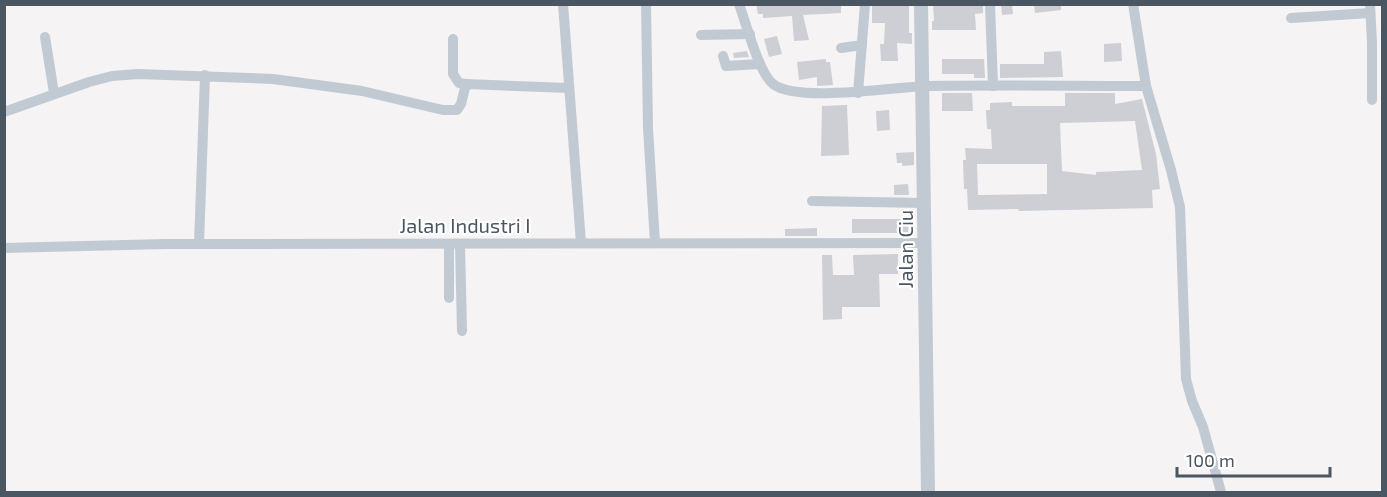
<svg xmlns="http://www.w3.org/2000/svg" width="1387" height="497" font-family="'Exo 2',sans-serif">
<rect width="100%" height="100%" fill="#f5f3f3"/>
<g fill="#cdcfd5" fill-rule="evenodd">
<polygon points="756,4 841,4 841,13 803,15 809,40 794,41 792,16 763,18 763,14 758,14"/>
<polygon points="875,4 909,4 909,33 912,33 912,44 897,43 898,61 881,61 880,44 884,44 885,23 872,23 872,5"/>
<polygon points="933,4 983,4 983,13 975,14 976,30 932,30 932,21 934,21"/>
<polygon points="1001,4 1012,4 1013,14 1002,15"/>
<polygon points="1034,4 1061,4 1061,10 1035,13"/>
<polygon points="777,36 782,54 769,57 764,39"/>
<polygon points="1121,43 1122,61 1104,62 1104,44"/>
<polygon points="747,51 749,57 734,58 733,53"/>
<polygon points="1061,51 1063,77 1000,78 1000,64 1044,64 1044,52"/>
<polygon points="826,59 826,62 830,62 833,85 817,86 817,77 799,80 797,62"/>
<polygon points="942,59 984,59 985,78 974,78 974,74 942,74"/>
<polygon points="942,93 972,93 973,111 942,111"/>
<path d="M1065 93H1115V104L1142 99 1156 154 1160 189 1152 190 1153 208 1019 211 1018 209 968 210 967 189H964L963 160H966L965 148 992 149 991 129H987L986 110H990V103L1012 102V106H1065ZM1135 121 1142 170 1096 172V175L1062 171 1060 123ZM977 164H1047V194L978 195Z"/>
<polygon points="847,105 849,155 821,156 822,106"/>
<polygon points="889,110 890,130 877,131 876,111"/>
<polygon points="914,152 914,165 902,166 902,163 897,163 896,153"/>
<polygon points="908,184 909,195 894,195 894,185"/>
<polygon points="852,219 909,219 908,233 852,233"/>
<polygon points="817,228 817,236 785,236 785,229"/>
<polygon points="898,254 898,274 879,274 880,307 842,307 842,319 823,320 822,255 832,255 833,275 854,275 853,255"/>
</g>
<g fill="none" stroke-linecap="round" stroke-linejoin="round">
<g stroke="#c1cad2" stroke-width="10">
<polyline points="563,4 581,243"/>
<polyline points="646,4 648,128 655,243"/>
<path d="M739 4C746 23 759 73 773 84 797 103 895 87 927 86 1000 85 1073 86 1146 86"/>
<polyline points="990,4 993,86"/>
<polyline points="1133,4 1146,86 1171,170 1180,207 1186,379 1192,401 1203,427 1221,492"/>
<polyline points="1370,4 1372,43 1372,100"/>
<polyline points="1291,18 1370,13"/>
<polyline points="701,35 750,34"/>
<polyline points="45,37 54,93"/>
<polyline points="453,39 453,74 459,83 466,84"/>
<polyline points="841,48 862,45"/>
<polyline points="723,56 726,66 760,64"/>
<polyline points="858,93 865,4"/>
<polyline points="4,112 89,82 112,76 138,74 273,79 362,91 443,110 457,110 461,104 466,84 569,88"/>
<polyline points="812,201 925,203"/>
<polyline points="199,244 205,75"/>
<polyline points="460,244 462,331"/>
<polyline points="4,248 165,244 926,243"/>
<polyline points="449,298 449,244"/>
</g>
<polyline stroke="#c1cad2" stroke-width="14" points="921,4 928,492"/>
</g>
<g text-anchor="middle" stroke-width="4.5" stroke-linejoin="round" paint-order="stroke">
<g font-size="20" fill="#4a5661" stroke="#fff">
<text x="465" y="233">Jalan Industri I</text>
<text transform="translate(906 249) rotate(-90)" y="7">Jalan Ciu</text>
</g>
</g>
<rect width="1387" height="497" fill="none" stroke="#4a5661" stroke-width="12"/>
<path d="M1177 467v9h153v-9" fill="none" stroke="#4a5661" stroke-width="3"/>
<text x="1186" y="467" font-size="18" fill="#4a5661" stroke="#ffffff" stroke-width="4.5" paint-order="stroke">100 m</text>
</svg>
